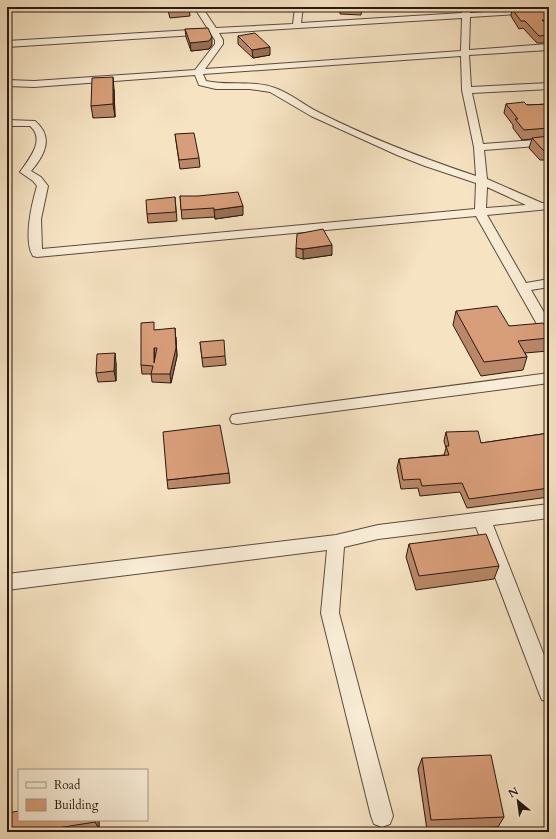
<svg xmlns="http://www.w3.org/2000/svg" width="556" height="839" font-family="Cardo,serif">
<rect width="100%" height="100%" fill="#f6e3c2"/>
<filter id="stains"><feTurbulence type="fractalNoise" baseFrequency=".005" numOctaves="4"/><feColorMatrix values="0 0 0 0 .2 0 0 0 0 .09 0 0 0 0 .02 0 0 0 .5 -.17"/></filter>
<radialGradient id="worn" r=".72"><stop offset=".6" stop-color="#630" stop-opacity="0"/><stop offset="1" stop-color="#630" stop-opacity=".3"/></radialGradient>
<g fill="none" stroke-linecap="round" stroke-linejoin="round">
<g stroke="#5c4b3d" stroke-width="2">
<g id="street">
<path d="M194 7H202L216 28 293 24 295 7H303L301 23 462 13V7H470V13L549 8V12L470 17 469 50 549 44V50L469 55 471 87 549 83V89L472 93 483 144 549 139V145L484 150 487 179 542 203H549V209L487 215 526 283 549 279V287L531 290 549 321V337L544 336 542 333 476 216 37 257 33 256C23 240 32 203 37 186L33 181 20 172C29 159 46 140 30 126H7V120L35 121C54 137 45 155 31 171L41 177 48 186 41 219 42 249 475 209 476 183 425 166 397 155 311 116 270 92 250 89H216L199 85 195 75 34 87 7 86V80L34 81 195 70 215 44V40L211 34 7 47V41L208 29ZM462 18 461 51 205 69 223 44V40L219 33ZM461 56 462 90 474 147 476 176C422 158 369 138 318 112 304 105 290 93 275 88 253 80 229 86 206 81L203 74ZM487 187 526 205 486 208Z"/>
<polygon points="549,373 549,383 237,424 232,423 230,419 232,415 237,414"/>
<polygon points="549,504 549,518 493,525 549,668 549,702 542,700 539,693 476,527 378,539 344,547 339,613 393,816 390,824 382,827 374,824 371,816 321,613 327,550 7,590 7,574 336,535 378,525"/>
</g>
</g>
<use href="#street" fill="#f9edd7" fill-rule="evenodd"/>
</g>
<g fill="#ba8868" stroke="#291811">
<polygon points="167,7 189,7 190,16 170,18"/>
<polygon points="340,7 362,7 361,15 340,14"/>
<rect x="395" y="7" width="16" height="2"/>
<polygon points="503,7 549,7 549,43 537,43 523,28 519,29 511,16 512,9 505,9"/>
<polygon points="185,29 212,45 209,49 191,51 186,37"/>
<polygon points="238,36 270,55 253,58 238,44"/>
<polygon points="546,44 549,44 549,56 545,52"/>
<polygon points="114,89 115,117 93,118 91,106"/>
<polygon points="506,104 527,105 549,104 549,160 540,160 529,148 532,139 522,140 513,128 513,125 504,113"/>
<polygon points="175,134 199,158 200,167 180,169"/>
<polygon points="180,196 243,215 215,219 215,217 182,219"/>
<polygon points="175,197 177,221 148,223 147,214"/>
<polygon points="296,248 332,255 303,259 296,257"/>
<polygon points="456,311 509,326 549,333 549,347 548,351 525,353 527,357 523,370 481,376 453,325"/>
<polygon points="155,330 176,337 177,356 171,383 152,382 151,374 142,374 141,365"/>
<polygon points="200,342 225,356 226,365 203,367"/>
<polygon points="116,363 116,381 98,382 96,373"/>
<polygon points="446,432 481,443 549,433 549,497 467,508 460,492 420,496 418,488 401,489 397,468 399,459 444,455 446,448 444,441"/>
<polygon points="229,473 230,483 168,489 167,480"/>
<polygon points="409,544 499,566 494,579 416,590 406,557"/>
<polygon points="422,758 504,817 498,827 427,830 418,769"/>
<polygon points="99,820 99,829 82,832 7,832"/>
</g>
<g fill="#976f55" stroke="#291811">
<polygon points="212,37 212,45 209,49 191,51 190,43"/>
<polygon points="270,47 270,55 253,58 252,50"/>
<polygon points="113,77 114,89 115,117 113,104"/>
<polygon points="243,206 243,215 215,219 214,210"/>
<polygon points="332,245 332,255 303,259 303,249"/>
<polygon points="175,328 177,356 171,383 170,374"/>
<polygon points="154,348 155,356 154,363"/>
<polygon points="115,353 116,363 116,381 114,371"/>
<polygon points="7,748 11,756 9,781 7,778"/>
<polygon points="95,820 99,820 99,829 95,822"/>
</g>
<g fill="#d89e79" stroke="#291811" fill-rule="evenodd">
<polygon points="168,7 189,7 190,9 169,11"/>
<polygon points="538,7 549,7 549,20 542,20 549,27 549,35 539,36 525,21 521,21 512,9"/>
<polygon points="208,28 212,37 209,41 190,43 185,29"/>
<polygon points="255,33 270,47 252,50 238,36"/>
<polygon points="113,77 113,104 91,106 92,78"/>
<polygon points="524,102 527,105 549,104 549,128 524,130 515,119 518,119 506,104"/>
<polygon points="194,133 199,158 179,160 175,134"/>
<polygon points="549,136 549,150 543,150 532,138"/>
<polygon points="238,192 243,206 214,210 214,208 181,210 180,196 198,196"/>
<polygon points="175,197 176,212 147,214 146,200"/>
<polygon points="323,229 332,245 303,249 296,248 297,234"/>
<polygon points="497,306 509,326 543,323 549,333 549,338 518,341 527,357 484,362 456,311"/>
<path d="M154 322V330L175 328 176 348 170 374H151L153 366 141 365V323ZM154 348H157L154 363Z"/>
<polygon points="224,340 225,356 202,358 200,342"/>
<polygon points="115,353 114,371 96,373 97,354"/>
<polygon points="220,425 229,473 167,480 163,432"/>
<polygon points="478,431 481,443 549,433 549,488 469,499 462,483 422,486 420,479 403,480 399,459 449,455 446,446 449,446 446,432"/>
<polygon points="486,534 499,566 419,576 409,544"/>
<polygon points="491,755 504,817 431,820 422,758"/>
<polygon points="19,811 19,820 95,820 95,822 33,832 7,832 7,813"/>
</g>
<rect width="556" height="839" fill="none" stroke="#f6e3c2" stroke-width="24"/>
<rect x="8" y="8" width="540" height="823" fill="none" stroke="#291811" stroke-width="2"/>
<rect x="12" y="12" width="532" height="815" fill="none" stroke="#291811"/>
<rect x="18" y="769" width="130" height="52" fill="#f9edd7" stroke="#a69888"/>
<rect x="26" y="782" width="20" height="6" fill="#f9edd7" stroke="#a69888"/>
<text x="54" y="789" font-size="12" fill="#291811">Road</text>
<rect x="26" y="799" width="20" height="12" fill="#d89e79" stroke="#a69888"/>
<text x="54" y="809" font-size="12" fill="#291811">Building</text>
<g transform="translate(518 801) rotate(331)" stroke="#f9edd7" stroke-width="3" paint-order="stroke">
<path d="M0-3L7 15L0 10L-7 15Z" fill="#291811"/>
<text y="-6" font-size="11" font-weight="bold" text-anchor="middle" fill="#291811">N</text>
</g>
<rect width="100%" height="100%" filter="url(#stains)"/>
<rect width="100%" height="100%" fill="url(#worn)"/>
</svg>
